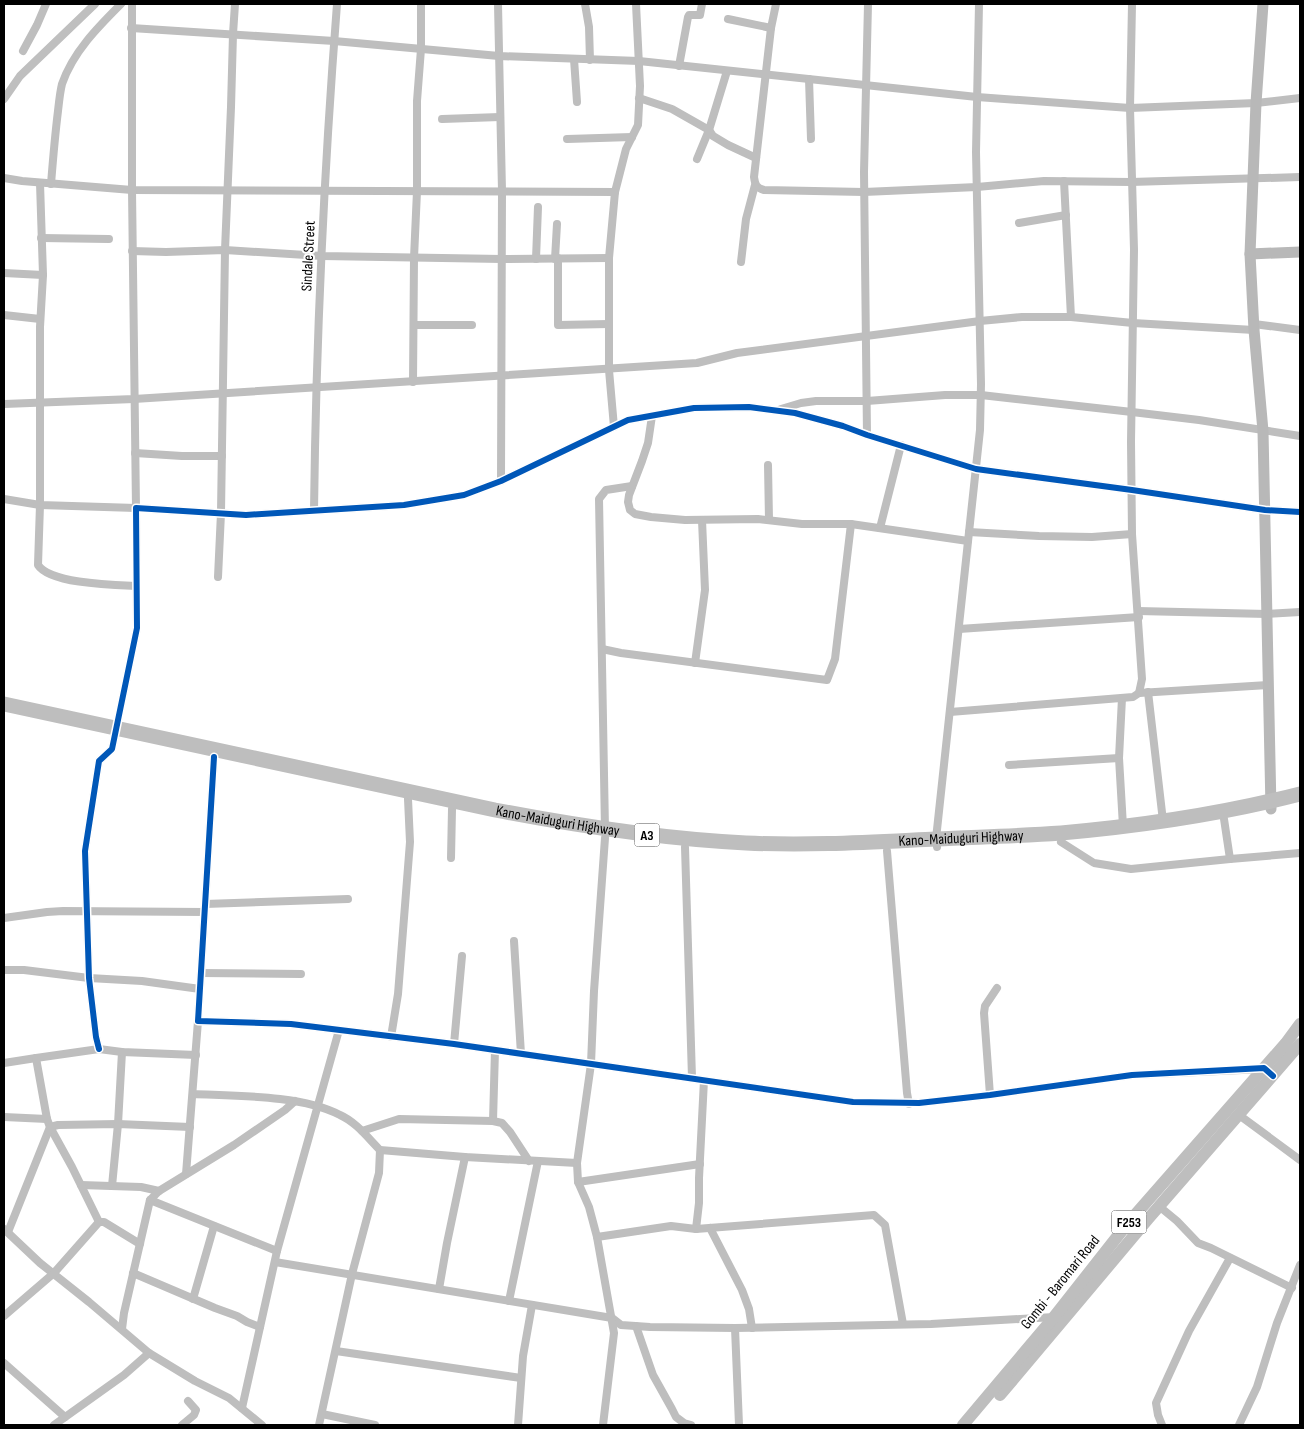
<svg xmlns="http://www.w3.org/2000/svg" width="1304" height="1429" font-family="'Sofia Sans Condensed',sans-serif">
<rect width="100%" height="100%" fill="#fff"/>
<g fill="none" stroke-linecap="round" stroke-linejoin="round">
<polyline stroke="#bfbfbf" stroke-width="8" points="4,99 20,76 95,4"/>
<g stroke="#bebebe" stroke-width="8">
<polyline points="498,4 502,191 501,481"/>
<polyline points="585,4 589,27 590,60"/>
<path d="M776 4 771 28 754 177C755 184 756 188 764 190L864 192 977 187 1044 181 1131 182 1300 177"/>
<polyline points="1132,4 1130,108 1134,250 1131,442 1132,534 1142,679 1139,693"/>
<polyline points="728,19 771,28"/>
<polyline points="131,28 334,41 499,56 639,61 977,97 1130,108 1256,103 1300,98"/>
<polyline points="23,51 37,25 46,4"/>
<polyline points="574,59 577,102"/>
<polyline points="679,66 688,17 689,15 700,15 702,4"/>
<polyline points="809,79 811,139"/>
<polyline points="639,98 672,109 709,130 713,136 728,145 756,158"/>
<polyline points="442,119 500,117"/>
<polyline points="567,139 632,137"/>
<polyline points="697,159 709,130 727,71"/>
<polyline points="4,178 22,181 132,190 615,192"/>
<polyline points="1064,181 1071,317"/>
<path d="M40 183 43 275 40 327V505L38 565C50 584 115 585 137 586"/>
<path d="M51 184C53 159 55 135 58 111 59 102 60 92 62 84 73 52 98 27 121 4"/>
<polyline points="1019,223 1066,215"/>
<polyline points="41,238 109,239"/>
<polyline points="132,251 166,252 225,250 322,256 502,259 609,258"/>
<polyline points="558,258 558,325 609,324"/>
<polyline points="536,259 538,207"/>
<polyline points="555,259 557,224"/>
<polyline points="741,262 746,219 755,185"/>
<polyline points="4,273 43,275"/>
<polyline points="4,315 40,319"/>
<polyline points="1254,324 1300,330"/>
<polyline points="414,325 472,325"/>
<polyline points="413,382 414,258 417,191 417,101 421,49 421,4"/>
<polyline points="4,404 134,399 697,363 737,353 980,321 1022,317 1071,317 1133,323 1254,330"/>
<polyline points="781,409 801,403 816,401 867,401 945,395 981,395 1132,412 1199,420 1300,436"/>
<polyline points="652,416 648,443 642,461 629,495 628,502 630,510 635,514 651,517 685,520 758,519 802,524 851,524 968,541"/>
<polyline points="614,427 609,370 609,258 615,192 626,149 638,125 640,86 636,4"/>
<polyline points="867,435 864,172 868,4"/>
<polyline points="135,453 182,456 222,456"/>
<polyline points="768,465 769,520"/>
<polyline points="4,499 40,505 136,508 132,190 132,4"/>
<path d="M314 511C316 341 324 172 337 4"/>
<polyline points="880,528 901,445"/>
<polyline points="969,532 1039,536 1092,537 1132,534"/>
<polyline points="218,577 221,513 225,250 231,107 233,34 235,4"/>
<polyline points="1138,611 1267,614 1300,612"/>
<polyline points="959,629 1139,617"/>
<polyline points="602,649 621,653 827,680 835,659 851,524"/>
<polyline points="695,663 705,590 702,520"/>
<polyline points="1148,692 1163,821"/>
<polyline points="1122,698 1119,758 1123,826"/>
<polyline points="950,712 1133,697 1139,693 1268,685"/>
<polyline points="214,757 198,1021 291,1024 454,1044 853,1102 919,1103 990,1095 1132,1075 1264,1069"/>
<polyline points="1009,765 1119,758"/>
<polyline points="1224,819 1230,859"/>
<polyline points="605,829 599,499 606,490 632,486"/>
<polyline points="1061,842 1094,863 1131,869 1230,859 1300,853"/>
<polyline points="685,847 692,1078"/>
<polyline points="937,847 936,839 980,430 981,384 976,152 979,4"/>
<polyline points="887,851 907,1093 909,1104"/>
<polyline points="451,858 452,809"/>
<polyline points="205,904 348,899"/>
<polyline points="4,918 47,912 63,911 205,912"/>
<polyline points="514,941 521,1054"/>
<polyline points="4,970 24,970 89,978 142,981 200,989"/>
<polyline points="201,973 301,974"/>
<polyline points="391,1037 398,994 410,842 408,799"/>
<polyline points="454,1044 462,956"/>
<polyline points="99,1049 96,1037 89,978 85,851 99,761 112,749 137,628 136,508 246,515 404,505 464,495 501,481 628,420 694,408 749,407 795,413 843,426 867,435 976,469 1132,490 1265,510 1300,512"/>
<polyline points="4,1063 36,1058"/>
<path d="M193 1094C236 1096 302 1095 340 1115 356 1122 368 1138 380 1150L465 1157 577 1163"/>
<polyline points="990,1095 984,1013 985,1006 997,988"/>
<polyline points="1239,1115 1300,1160"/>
<polyline points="4,1117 47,1119"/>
<polyline points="493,1121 495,1050"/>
<polyline points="50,1127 58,1125 118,1124 190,1127"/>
<polyline points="362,1131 399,1119 493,1121 502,1123 510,1132 529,1161"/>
<polyline points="186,1174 198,1021"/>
<polyline points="578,1182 700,1164"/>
<polyline points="81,1185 141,1187 159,1191"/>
<polyline points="112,1186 118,1124 122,1052"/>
<polyline points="150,1200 277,1251"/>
<polyline points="1160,1207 1177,1221 1198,1243 1211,1248 1292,1288"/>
<polyline points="99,1222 72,1167 50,1127 47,1119 36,1058 99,1049 122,1052 196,1055"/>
<polyline points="99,1222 104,1222 140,1244"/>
<polyline points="710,1228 742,1290 749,1309 752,1328"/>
<polyline points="4,1229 40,1263 89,1302 149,1353 195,1381 229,1398 262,1425"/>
<polyline points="696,1229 699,1203 699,1178 704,1080"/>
<polyline points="8,1232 50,1127"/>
<polyline points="597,1237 671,1226 696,1229 874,1215 885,1225 903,1324"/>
<polyline points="275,1262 612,1318 621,1325 650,1327 735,1328 931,1324 1054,1317"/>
<polyline points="133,1273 215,1308 237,1316 247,1322 260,1327"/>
<polyline points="439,1289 447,1243 465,1157"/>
<polyline points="193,1299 214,1226"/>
<polyline points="509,1301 538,1161"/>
<polyline points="4,1316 54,1273 99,1222"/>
<polyline points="636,1326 653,1375 672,1409 676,1417 684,1423 691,1425"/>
<polyline points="735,1328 739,1425"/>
<polyline points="122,1329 124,1313 150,1200 159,1191 234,1145 285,1110 295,1101"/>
<polyline points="336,1351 521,1378"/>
<polyline points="4,1363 65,1417"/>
<polyline points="242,1408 277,1251 339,1030"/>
<polyline points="322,1414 375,1425"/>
<polyline points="54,1425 124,1375 149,1353"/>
<polyline points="182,1425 194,1415 196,1410 188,1401"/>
<polyline points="319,1425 352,1274 379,1173 380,1150"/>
<polyline points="518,1425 523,1356 532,1305"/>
<polyline points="603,1425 614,1333 597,1237 589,1207 578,1182 577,1163 591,1064 594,991 605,838"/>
<polyline points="1162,1425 1158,1415 1156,1403 1189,1331 1230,1258"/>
<polyline points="1239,1425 1257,1387 1277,1323 1300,1265"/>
</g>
<g stroke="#b8b8b8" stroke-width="11">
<polyline points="1263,4 1256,103 1250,254 1254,330 1263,431 1271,809"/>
<polyline points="1250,254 1300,252"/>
</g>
<g stroke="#bebebe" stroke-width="12">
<polyline points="1000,1395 1148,1219 1300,1044"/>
<polyline points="963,1425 1054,1317 1128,1223 1286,1043 1300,1024"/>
</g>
<path stroke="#bebebe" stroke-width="15" id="s1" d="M4 704 495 810C578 826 662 839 746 843 810 846 872 842 936 839 977 837 1019 836 1061 833 1141 826 1222 814 1300 794"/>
<g stroke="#fff" stroke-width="9">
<g id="cycleway">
<polyline points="214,757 198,1021 291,1024 454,1044 853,1102 919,1103 990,1095 1132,1075 1264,1068 1273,1076"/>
<polyline points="99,1049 96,1037 89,978 85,851 99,761 112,749 137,628 136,508 246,515 404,505 464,495 501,481 628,420 694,408 749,407 795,413 843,426 867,435 976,469 1132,490 1265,510 1300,512"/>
</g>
</g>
<use href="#cycleway" stroke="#0057b8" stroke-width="6"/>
</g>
<g text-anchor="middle" stroke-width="4" stroke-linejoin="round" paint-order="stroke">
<g fill="#fff" stroke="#4c4c4c" stroke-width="1">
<rect x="634.5" y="823.5" width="25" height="23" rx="4"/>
<rect x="1111.5" y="1210.5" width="35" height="23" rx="4"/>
</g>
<g font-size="14" font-weight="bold" fill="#000">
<text x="647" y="840">A3</text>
<text x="1129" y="1227">F253</text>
</g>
<g font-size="15" fill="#000" stroke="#fff">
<text transform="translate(308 256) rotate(-87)" y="5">Sindale Street</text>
<text dy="5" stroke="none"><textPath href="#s1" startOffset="566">Kano-Maiduguri Highway</textPath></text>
<text dy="5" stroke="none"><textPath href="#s1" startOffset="971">Kano-Maiduguri Highway</textPath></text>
<text transform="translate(1060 1282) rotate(-51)" y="5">Gombi - Baromari Road</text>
</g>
</g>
<rect width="1304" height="1429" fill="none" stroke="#000000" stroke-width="10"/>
</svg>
